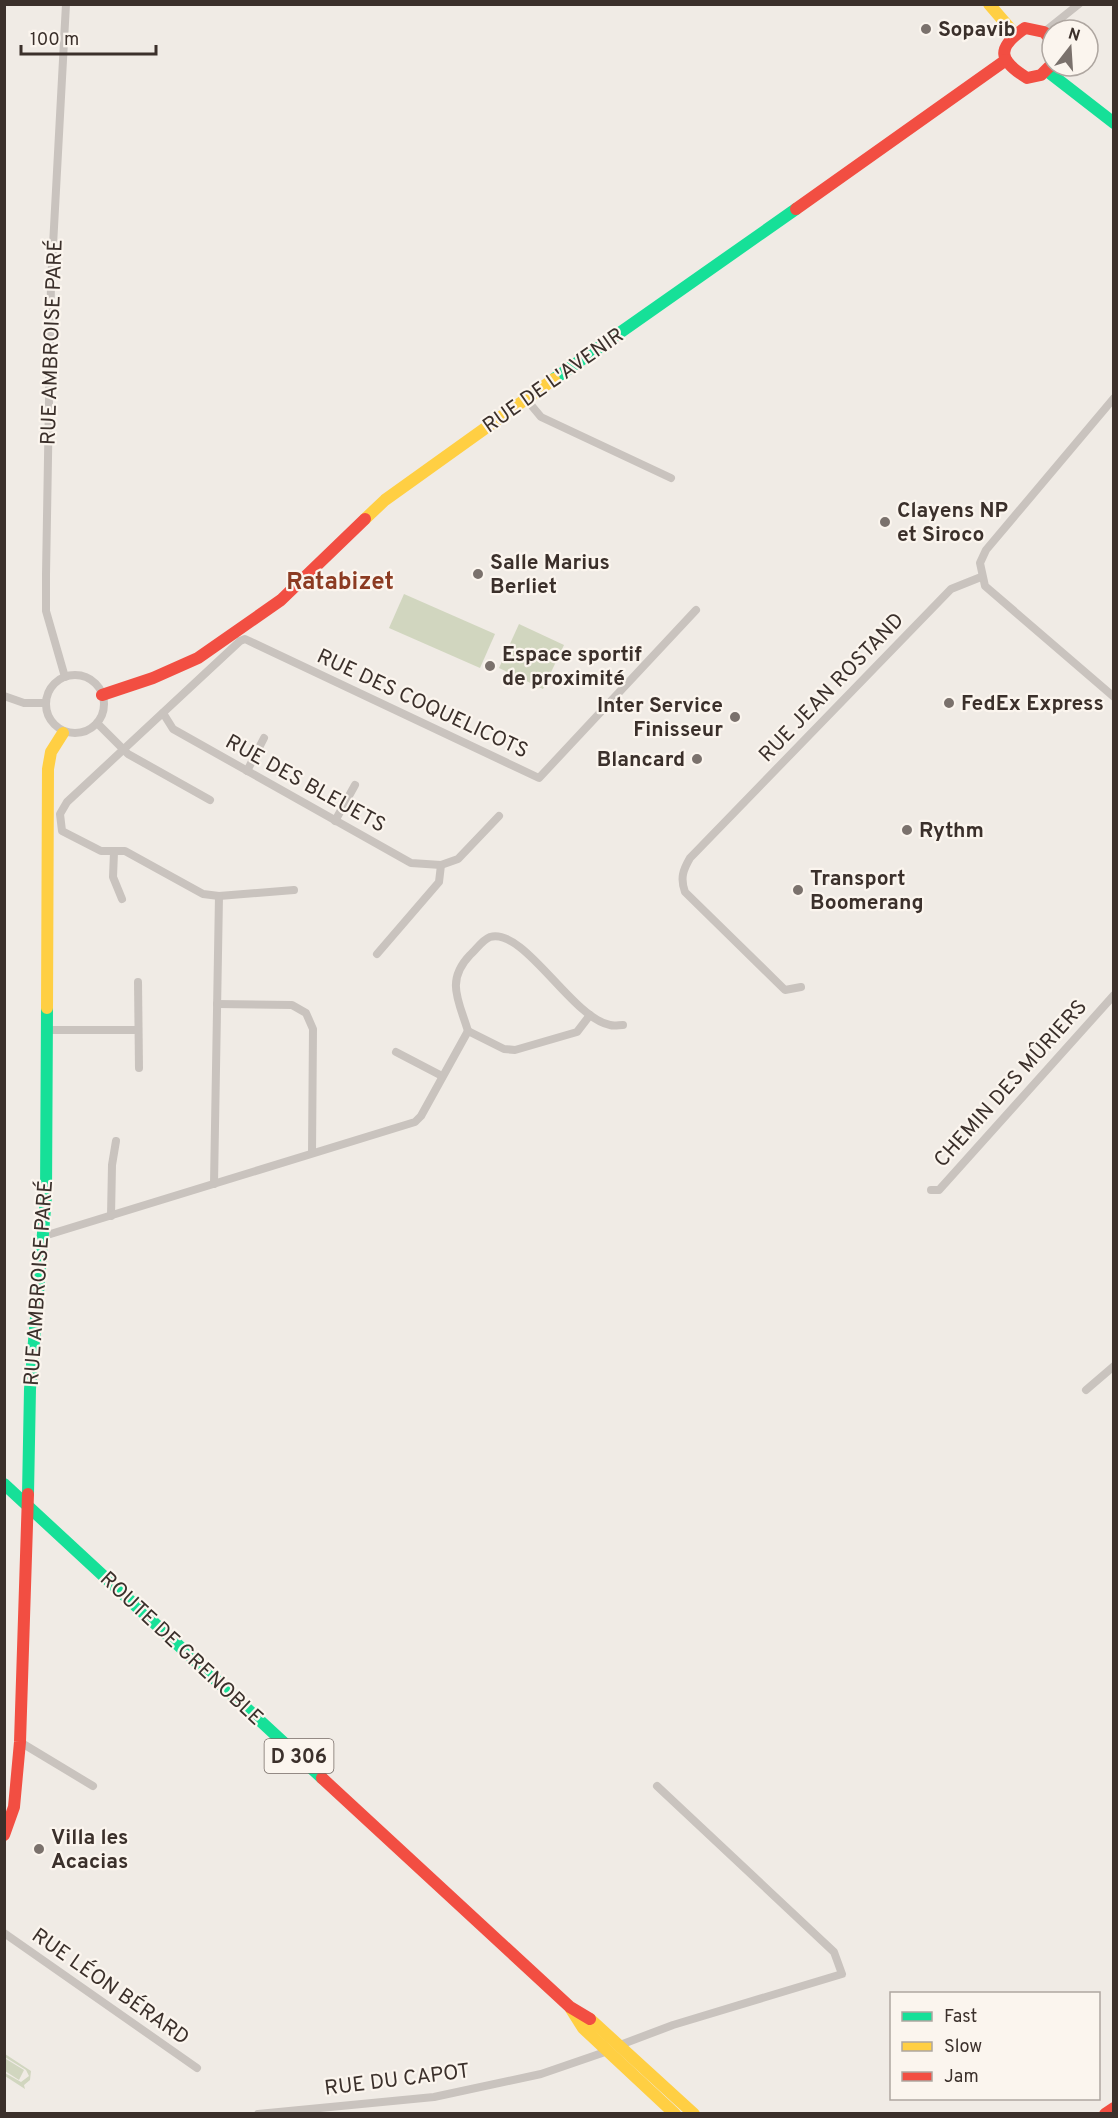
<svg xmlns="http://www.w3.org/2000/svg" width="1118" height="2118" font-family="Overpass,sans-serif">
<rect width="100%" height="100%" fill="#f0ebe5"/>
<g fill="#d1d6bf">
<polygon points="404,594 495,634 480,668 389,628"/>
<polygon points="519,624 564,645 543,689 499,668"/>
<polygon points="5,2054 31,2071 30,2080 24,2085 25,2089 5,2076 5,2073 21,2082 29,2076 26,2070 5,2057"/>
<polygon points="6,2059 24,2070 19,2080 5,2071"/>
</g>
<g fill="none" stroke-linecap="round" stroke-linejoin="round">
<g stroke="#c9c3be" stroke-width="8">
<polyline points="1044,32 1079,4"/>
<polyline points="1114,398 986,550 980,563 985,586 1114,697"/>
<polyline points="526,399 541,417 671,478"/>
<circle cx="75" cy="704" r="29"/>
<polyline points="65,677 46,611 46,575 51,283 66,4"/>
<polyline points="4,696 24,703 46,703"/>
<polyline points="163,713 173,729 411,863 441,865"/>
<polyline points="97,723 128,754 210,800"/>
<polyline points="247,771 264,738"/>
<polyline points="335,821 355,785"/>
<polyline points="114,852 113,877 122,899"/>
<polyline points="294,890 219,896 203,894 125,851 101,851 62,831 60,814 67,802 240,641 245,639 539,778 696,610"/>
<polyline points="377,954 439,882 441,865 458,859 499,816"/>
<polyline points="138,982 139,1068"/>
<path d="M801 987 785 990 685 892C680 878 683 870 690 858L951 589 981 577"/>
<polyline points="217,1004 292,1005 306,1013 313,1029 312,1153"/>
<polyline points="47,1030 138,1030"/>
<path d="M468 1031C459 1001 445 981 470 955 476 950 482 940 490 937 524 927 572 1018 610 1025 614 1026 619 1025 623 1025"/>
<polyline points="396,1052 442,1076"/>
<polyline points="214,1184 219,896"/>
<polyline points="931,1190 939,1190 1114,995"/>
<polyline points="111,1216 112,1165 116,1141"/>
<polyline points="44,1236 415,1122 421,1116 468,1031 504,1049 515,1050 577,1032 590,1015"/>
<polyline points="1086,1390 1114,1366"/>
<polyline points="20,1742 93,1786"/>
<polyline points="4,1933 197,2068"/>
<polyline points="620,2045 673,2025 842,1974 834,1952 657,1786"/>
<polyline points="258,2114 434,2097 541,2074 608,2051"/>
</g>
<g stroke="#16e098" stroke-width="12">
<polyline points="1047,71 1114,123"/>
<polyline points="554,379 796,209"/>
<polyline points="4,1484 322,1778"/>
<polyline points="28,1494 30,1389 46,1197 47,1008"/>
</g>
<g stroke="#ffcf43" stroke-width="12">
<polyline points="989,4 1014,33"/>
<polyline points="365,519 385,500 554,379"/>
<polyline points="47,1008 48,769 51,752 63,733"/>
<polyline points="571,2009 583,2028 675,2114"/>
<polyline points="590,2019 694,2114"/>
</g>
<g stroke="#f24e42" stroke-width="12">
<path d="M1052 41 1044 32 1025 28C996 48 998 60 1027 78L1041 75 1052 64"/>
<polyline points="796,209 1006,60"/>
<polyline points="102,695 153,678 198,658 281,600 365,519"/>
<polyline points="322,1778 570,2007 590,2019"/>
<polyline points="4,1835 14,1807 20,1742 28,1494"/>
<polyline points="1105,2114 1114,2108"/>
</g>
</g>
<g fill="#7a716c" stroke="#fbf5ee" stroke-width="2">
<circle cx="926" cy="29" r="6"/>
<circle cx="885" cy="522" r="6"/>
<circle cx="478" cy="574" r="6"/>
<circle cx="490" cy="666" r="6"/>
<circle cx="949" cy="703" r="6"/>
<circle cx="735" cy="717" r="6"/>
<circle cx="697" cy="759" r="6"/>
<circle cx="907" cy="830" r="6"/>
<circle cx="798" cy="890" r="6"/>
<circle cx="39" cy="1849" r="6"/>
</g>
<g text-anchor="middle" stroke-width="4.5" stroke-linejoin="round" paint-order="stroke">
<rect fill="#fbf5ee" stroke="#756b66" stroke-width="1.5" x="264.5" y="1739" width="69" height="34" rx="4.5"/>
<g font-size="20" font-weight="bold" fill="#3b302b">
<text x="299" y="1763">D 306</text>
</g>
<g font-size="21" font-weight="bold" fill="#3b302b" stroke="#fbf5ee" text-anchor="start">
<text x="938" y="36">Sopavib</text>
<text x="897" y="517">Clayens NP<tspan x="897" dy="24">et Siroco</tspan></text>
<text x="490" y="569">Salle Marius<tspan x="490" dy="24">Berliet</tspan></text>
<text x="502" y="661">Espace sportif<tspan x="502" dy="24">de proximité</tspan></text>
<text x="961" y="710">FedEx Express</text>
<text x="723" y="712" text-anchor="end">Inter Service<tspan x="723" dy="24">Finisseur</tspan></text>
<text x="685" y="766" text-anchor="end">Blancard</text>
<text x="919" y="837">Rythm</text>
<text x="810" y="885">Transport<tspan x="810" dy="24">Boomerang</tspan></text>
<text x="51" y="1844">Villa les<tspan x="51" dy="24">Acacias</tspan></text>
</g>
<g font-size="21" fill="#3b302b" stroke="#fbf5ee">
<text transform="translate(51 342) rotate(-88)" y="7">RUE AMBROISE PARÉ</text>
<text transform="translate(553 380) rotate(-35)" y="7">RUE DE L'AVENIR</text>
<text transform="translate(831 687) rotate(-46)" y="7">RUE JEAN ROSTAND</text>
<text transform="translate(423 703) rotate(25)" y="7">RUE DES COQUELICOTS</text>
<text transform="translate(306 783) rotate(29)" y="7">RUE DES BLEUETS</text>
<text transform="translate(1010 1083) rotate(-48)" y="7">CHEMIN DES MÛRIERS</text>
<text transform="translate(38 1283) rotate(-86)" y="7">RUE AMBROISE PARÉ</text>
<text transform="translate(182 1648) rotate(43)" y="7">ROUTE DE GRENOBLE</text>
<text transform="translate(111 1986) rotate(35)" y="7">RUE LÉON BÉRARD</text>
<text transform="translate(397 2079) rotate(-7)" y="7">RUE DU CAPOT</text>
</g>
<g font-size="24" font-weight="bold" fill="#8c3b22" stroke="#fbf5ee">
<text x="340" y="589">Ratabizet</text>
</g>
</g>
<rect width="1118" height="2118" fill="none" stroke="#3b302b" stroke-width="12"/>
<rect x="890" y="1992" width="210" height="108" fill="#fbf5ee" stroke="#aea6a0" stroke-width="1.5"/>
<rect x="902" y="2012" width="30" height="9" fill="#16e098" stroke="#aea6a0" stroke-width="1.5"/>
<text x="944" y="2022" font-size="18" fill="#3b302b">Fast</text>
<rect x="902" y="2042" width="30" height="9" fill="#ffcf43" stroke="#aea6a0" stroke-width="1.5"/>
<text x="944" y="2052" font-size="18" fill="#3b302b">Slow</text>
<rect x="902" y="2072" width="30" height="9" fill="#f24e42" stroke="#aea6a0" stroke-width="1.5"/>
<text x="944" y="2082" font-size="18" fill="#3b302b">Jam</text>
<g transform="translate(1070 48) rotate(17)"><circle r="28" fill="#fbf5ee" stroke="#aea6a0" stroke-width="1.5"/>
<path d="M0-4.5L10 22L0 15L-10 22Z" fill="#7a716c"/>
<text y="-9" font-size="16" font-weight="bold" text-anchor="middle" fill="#3b302b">N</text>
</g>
<path d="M21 45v9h135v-9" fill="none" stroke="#3b302b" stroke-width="3"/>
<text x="30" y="45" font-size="18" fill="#3b302b" stroke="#fbf5ee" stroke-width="4.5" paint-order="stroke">100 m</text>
</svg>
